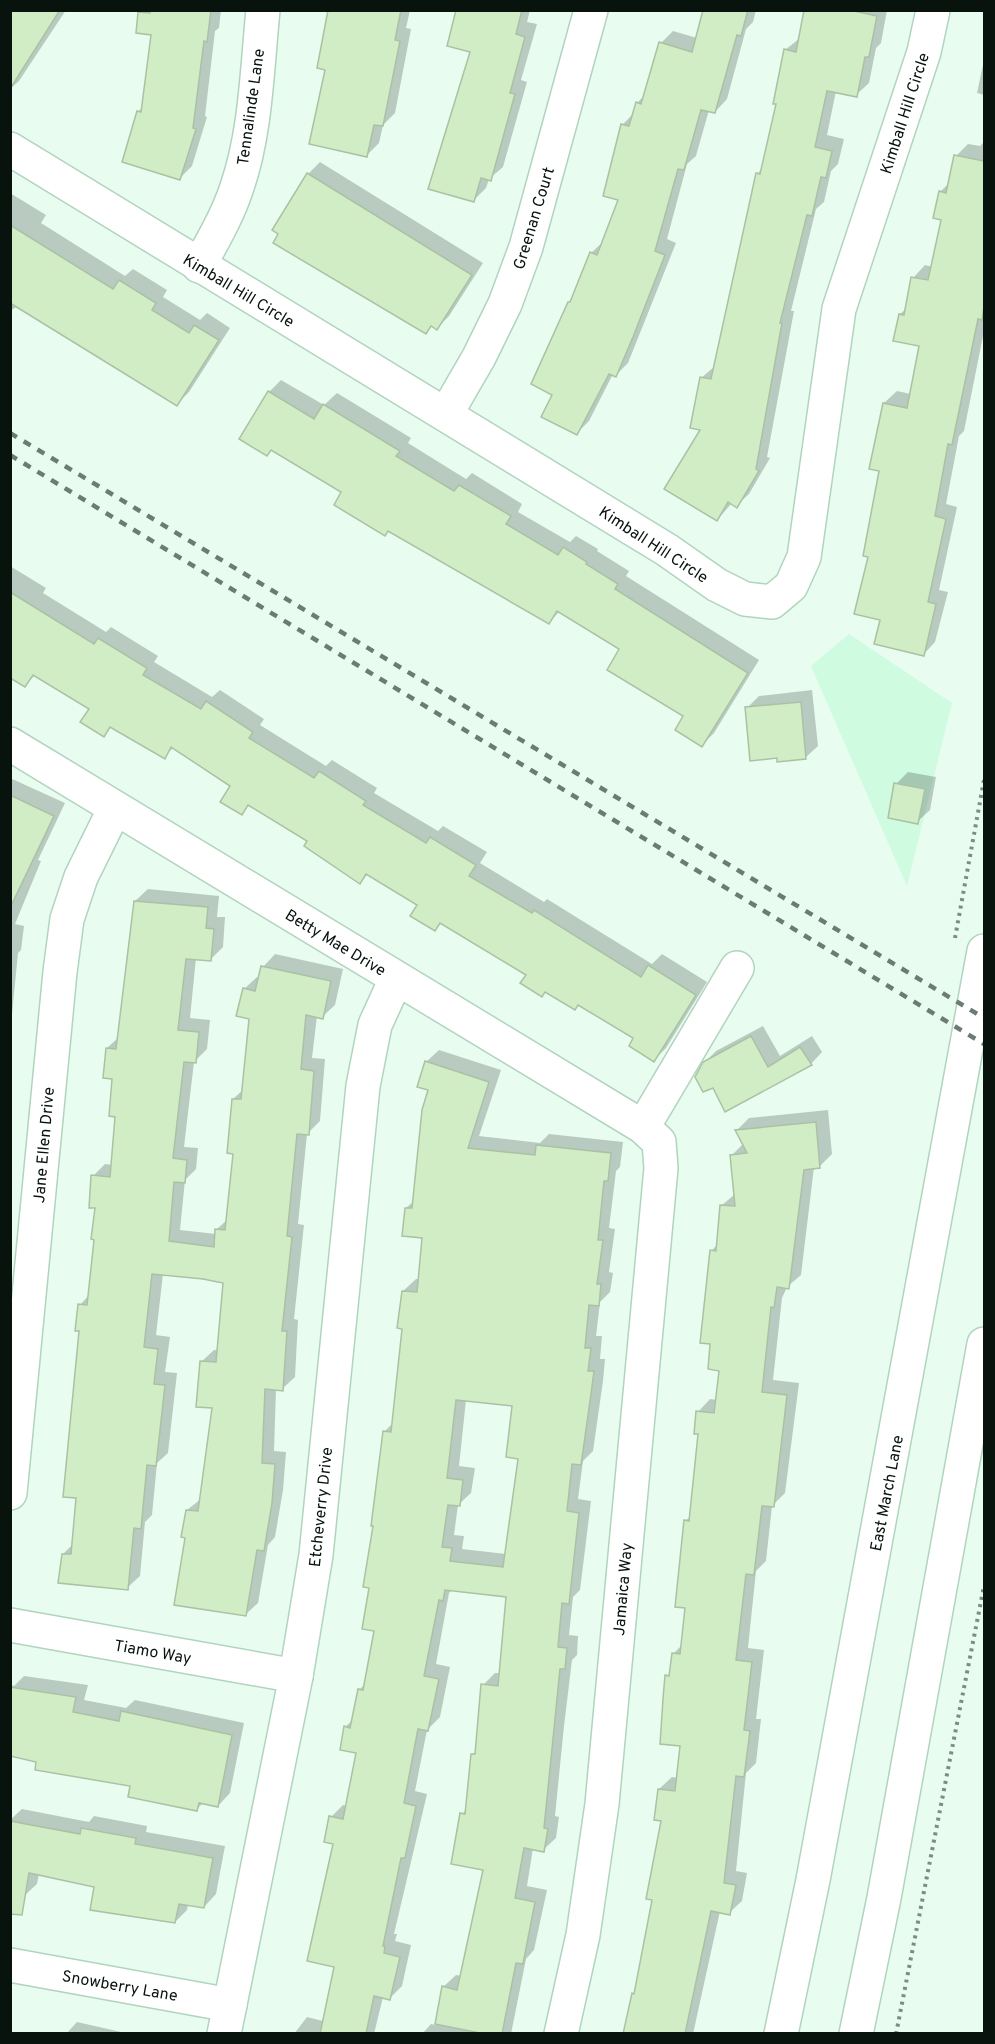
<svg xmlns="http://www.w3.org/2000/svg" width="995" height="2044" font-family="Overpass,sans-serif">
<rect width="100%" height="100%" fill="#e8fdf0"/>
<polygon fill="#cffbe0" points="849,634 952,703 907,886 811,666"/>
<g fill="#0003" fill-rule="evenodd">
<polygon points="10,10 66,10 19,81 10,89"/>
<polygon points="141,10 221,10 219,28 215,31 205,116 207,117 192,166 180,178 138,112 144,106 153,34 139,12"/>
<polygon points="330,10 410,10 406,28 411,29 395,113 383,125 379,143 367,155 327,69"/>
<polygon points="458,10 530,10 527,22 537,24 521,80 527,82 503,167 489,179 486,188 474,200 472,51"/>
<polygon points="705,10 756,10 753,22 746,29 727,99 715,112 709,110 696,156 687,164 667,239 676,243 628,363 616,375 613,374 589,421 577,433 554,394 573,299 591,253 604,241 620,199 622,125 635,112 637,103 645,95 661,43 673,31 697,38"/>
<polygon points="806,10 887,10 881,43 876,48 869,83 856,95 836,91 827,135 844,139 838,164 831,171 824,202 816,209 791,311 794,311 767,457 770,458 749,494 736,506 732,503 717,520 703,429 701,378 715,366 757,174 764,167 778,103 785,50 800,38"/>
<polygon points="984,60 984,95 977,93"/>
<polygon points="984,142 984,331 964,431 959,436 946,504 957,507 939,590 948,592 935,642 923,655 881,619 870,556 881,470 884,403 897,391 911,394 921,345 900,314 907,308 913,278 925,265 933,267 943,219 940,192 950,182 956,156 968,144 980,146"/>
<polygon points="320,162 483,263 449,316 437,328 433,325 425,333 308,174"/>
<polygon points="10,193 46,215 41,223 125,276 133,269 167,290 163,297 200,320 207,313 230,328 189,392 177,404 18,306 10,311"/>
<polygon points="281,380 324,405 337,393 411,438 408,443 466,479 472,473 522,504 518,512 570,542 576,536 598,549 597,551 629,571 626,576 759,660 714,733 702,745 685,716 621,649 560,611 549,622 343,492 269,392"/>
<polygon points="10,566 46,588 43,593 106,632 111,627 158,656 154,662 212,697 220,690 264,719 260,725 326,766 332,760 377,788 374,793 438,831 443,826 487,852 480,863 544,902 547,899 652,964 662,954 707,982 666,1048 654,1060 635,1038 442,923 435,929 419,904 368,874 360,882 310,841 250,804 241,813 232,786 174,747 164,757 112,726 104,735 91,708 35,675 25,685 10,676"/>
<polygon points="812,690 818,746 805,758 747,708 759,696"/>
<polygon points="908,772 936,777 930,810 917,822 896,784"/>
<polygon points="10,778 65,803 38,860 41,861 15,924 24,926 21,950 18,953 10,1035"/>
<polygon points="148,889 219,896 217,917 225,917 223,947 210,960 196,958 190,1018 210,1020 207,1049 194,1062 184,1147 198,1148 196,1169 185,1180 180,1230 216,1234 217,1229 228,1219 234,1152 233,1099 244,1089 251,1018 244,989 257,977 260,978 263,967 275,954 343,969 335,1005 322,1017 317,1016 312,1058 325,1059 320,1121 307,1134 298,1224 304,1225 294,1319 298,1320 295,1377 282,1389 276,1389 274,1451 286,1452 283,1490 275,1537 268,1545 258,1603 245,1615 187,1537 187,1510 202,1498 214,1407 201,1362 214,1350 219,1350 225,1282 163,1274 156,1335 170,1337 165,1372 177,1373 168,1453 157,1463 152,1515 145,1522 140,1576 127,1588 63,1554 73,1544 78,1497 80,1305 89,1295 96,1238 93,1176 105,1164 113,1165 116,1116 114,1078 107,1048 119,1037 135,901"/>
<polygon points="763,1026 780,1056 812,1036 822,1052 811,1064 726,1110 704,1063 716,1051"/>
<path d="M439 1050 501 1070 479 1136 540 1143 549 1134 623 1142 620 1167 616 1171 609 1228 615 1229 609 1272 613 1273 610 1292 600 1302 596 1336H602L600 1359H605L603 1381 593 1451 583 1461 578 1499 591 1501 580 1590 573 1597 569 1635 578 1636 577 1655 572 1660 564 1726 555 1816 559 1817 556 1838 543 1850 533 1848 527 1886 547 1890 534 1950 526 1959 511 2034H422L431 2024 436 2025 443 1987 456 1975 462 1976 485 1869 462 1814 467 1809 472 1755 477 1750 483 1685 495 1673H501L508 1595 453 1589 449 1593 436 1664 450 1667 440 1717 427 1730 415 1791 427 1794 394 1934H397L395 1941 411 1945 402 1986 390 1998 383 1997 374 2034H294L307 2017 323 2021 336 1966 335 1843 331 1817 343 1805 347 1806 358 1752 345 1727 354 1719 359 1690 366 1683 376 1630 371 1587 384 1432 394 1422 404 1328 403 1291 416 1279H420L424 1237 406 1208 414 1201 430 1089 426 1062ZM466 1400 514 1405 519 1457 506 1554 462 1549 464 1536 454 1535 458 1505 471 1493 475 1468 459 1466Z"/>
<polygon points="828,1110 832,1154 820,1166 814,1167 801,1275 787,1287 782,1298 773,1380 799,1383 785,1493 772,1506 766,1561 756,1571 748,1648 764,1650 756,1719 761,1719 756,1763 746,1773 736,1871 747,1873 742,1901 729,1913 720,1911 693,2034 625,2034 636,1991 653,1899 663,1819 659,1789 672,1777 678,1778 681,1745 667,1676 671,1672 673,1654 683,1644 687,1607 685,1521 691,1516 699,1433 698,1412 710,1399 717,1400 721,1369 712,1343 711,1251 718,1244 721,1206 735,1194 731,1156 744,1143 737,1130 749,1118"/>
<polygon points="24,1676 88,1685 84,1700 126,1708 135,1700 244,1723 230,1793 218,1806 203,1803 197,1809 132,1785 10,1755 10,1685 14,1686"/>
<polygon points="22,1809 89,1822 94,1816 147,1826 146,1832 225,1846 216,1894 204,1907 188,1904 187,1910 175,1922 96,1885 39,1874 37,1884 24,1896 10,1894 10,1820"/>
<polygon points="77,2022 130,2034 66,2034"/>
</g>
<g fill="#d0edc6" stroke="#abc1a3" stroke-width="1.5" fill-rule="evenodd">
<polygon points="10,10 60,10 10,89"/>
<polygon points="150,10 211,10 207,42 204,41 193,128 196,129 180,180 122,162 137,111 141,112 151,35 136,33 138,12 150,13"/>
<polygon points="328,10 401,10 395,40 400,41 383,126 374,125 367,157 309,144 325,70 317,68"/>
<polygon points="456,10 522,10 516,34 525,37 510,93 515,94 491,181 481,178 474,202 428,189 470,52 447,46"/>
<polygon points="703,10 748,10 741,36 737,35 715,113 701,110 684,170 678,169 655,251 665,255 633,337 616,377 609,374 577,435 541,417 552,395 531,384 568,302 570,302 590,252 597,255 618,200 603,196 621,124 629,126 636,102 641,104 659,42 692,52"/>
<polygon points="804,10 849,10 877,16 869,57 865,57 857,97 827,91 815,147 832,151 826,178 821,177 812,216 807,215 780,323 782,323 756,469 759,471 737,508 728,502 717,521 664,489 700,430 690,428 700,377 711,379 756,173 760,174 776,104 773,104 784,49 796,52"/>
<polygon points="954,155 984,161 984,306 982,320 978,319 952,445 948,444 935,516 946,519 928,602 936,604 924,656 874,644 880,620 854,614 868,557 863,556 879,471 869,469 883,403 907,408 919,346 893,341 899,314 904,315 911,277 928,280 941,220 933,218 939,191 946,193"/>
<polygon points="307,173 472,275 437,330 431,326 426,334 273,243 278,234 272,230"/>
<polygon points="10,225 113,289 119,280 156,303 152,310 189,333 194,325 219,340 177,406 10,303"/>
<polygon points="268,391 314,419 323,404 400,451 396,456 454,491 459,485 511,516 506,524 558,555 563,547 587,562 586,564 618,584 615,589 748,673 702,747 675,730 683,716 607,670 619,649 557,611 549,624 388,531 385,536 334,505 341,492 271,450 267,456 239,439"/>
<polygon points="10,592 94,644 98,638 147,668 143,675 201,709 206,701 253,732 249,738 314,778 319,771 366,801 363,805 426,843 430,837 476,865 469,876 532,913 534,910 641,977 648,965 696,995 654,1062 629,1046 633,1038 578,1005 575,1010 545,992 542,997 520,983 526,975 440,923 435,931 410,916 417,905 366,874 360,884 304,846 307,841 248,805 242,815 220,802 230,786 171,747 165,759 110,727 104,737 80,722 89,709 33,675 25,687 10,678"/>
<polygon points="801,702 806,759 777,762 777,758 750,761 745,707"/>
<polygon points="894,783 925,789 918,824 888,818"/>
<polygon points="10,795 54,816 10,908"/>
<polygon points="134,901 208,907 206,928 214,929 211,961 186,959 178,1030 199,1032 196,1063 184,1062 173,1158 187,1160 185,1183 174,1182 169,1241 214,1247 215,1229 225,1230 233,1154 227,1153 232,1099 241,1099 249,1019 236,1016 243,988 255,991 261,966 331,981 323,1019 306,1015 301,1069 314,1071 309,1135 297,1134 287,1236 292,1237 282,1331 287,1331 283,1391 265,1389 262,1463 275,1464 272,1503 264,1551 257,1550 246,1616 174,1605 185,1538 181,1537 186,1510 198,1511 212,1408 196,1407 200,1361 216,1362 223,1283 203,1279 152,1274 144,1347 158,1349 154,1384 165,1385 156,1466 147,1465 141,1529 134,1528 128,1590 58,1583 62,1554 71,1554 76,1498 63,1497 79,1331 75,1331 78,1304 87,1305 94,1240 91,1239 95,1208 89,1208 91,1175 110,1177 115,1117 109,1116 112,1079 103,1078 106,1048 116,1049"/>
<polygon points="751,1036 768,1067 800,1047 812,1065 725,1112 713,1088 703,1092 695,1077 703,1062"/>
<path d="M425 1061 489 1082 468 1148 535 1155 536 1145 611 1153 608 1181H604L598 1240H603L597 1284H601L599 1306 589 1305 585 1348H591L588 1371H594L591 1394 581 1465 572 1464 567 1511 579 1513 569 1604 562 1603 558 1647 567 1648 565 1669H560L553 1739 544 1828 548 1829 544 1852 524 1848 515 1898 535 1902 523 1964 516 1963 502 2034H485L435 2024 442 1986 457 1990 483 1870 451 1864 460 1813 465 1814 471 1754H475L481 1684 498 1686 506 1597 445 1590 443 1601 439 1600 424 1676 439 1679 428 1731 418 1729 404 1803 416 1806 405 1858H401L383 1946H385L384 1953 400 1957 390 2000 374 1996 366 2034H320L334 1967 307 1961 333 1844 324 1842 329 1816 343 1819 356 1753 340 1750 344 1726 350 1728 358 1689 363 1690 374 1631 362 1629 369 1588 363 1587 373 1526H371L383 1431 391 1432 402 1329 397 1328 402 1291 417 1292 422 1238 402 1236 405 1208H412L422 1110 428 1090 417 1087ZM456 1400 512 1406 506 1457 518 1459 503 1567 450 1561 452 1548 442 1547 448 1505 460 1506 463 1480 447 1478Z"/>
<polygon points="816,1122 820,1168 804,1170 789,1289 777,1287 774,1308 771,1307 762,1392 787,1395 774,1507 762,1506 754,1575 746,1574 736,1660 752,1662 744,1730 750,1731 744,1777 736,1776 724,1883 736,1885 730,1915 711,1911 685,2034 623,2034 632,1993 634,1994 652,1900 646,1899 661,1821 654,1820 658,1789 675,1791 680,1746 660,1744 663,1699 665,1675 669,1676 672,1653 680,1654 685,1608 675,1607 684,1520 689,1521 698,1434 694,1434 696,1411 714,1413 719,1371 708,1369 710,1344 700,1343 710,1250 716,1251 720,1205 735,1206 730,1155 747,1153 735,1130"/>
<polygon points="10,1687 76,1697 73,1712 119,1721 121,1711 232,1735 218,1807 199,1803 197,1811 128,1797 130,1786 35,1770 36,1762 10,1756"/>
<polygon points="10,1821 80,1834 81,1828 136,1838 135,1844 213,1858 204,1908 179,1904 175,1923 90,1910 94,1887 29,1873 22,1915 10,1914"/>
</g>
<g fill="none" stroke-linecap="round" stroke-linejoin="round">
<g stroke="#b1d4bf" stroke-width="36">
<g id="minor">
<polyline points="10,149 667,550 717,585 745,599 772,602 791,586 804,557 839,309 924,52 933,10"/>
<path d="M199 266C213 240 228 215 237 187 256 132 257 69 263 10"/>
<polyline points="446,414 479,357 505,304 526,247 591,10"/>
<polyline points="10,744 643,1127 659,1142 661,1168 602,1804 583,1935 561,2034"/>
<polyline points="643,1127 737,968"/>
<polyline points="10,1493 60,972 67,919 81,877 115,808"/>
<polyline points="10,1625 296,1676"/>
<polyline points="10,1965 230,2005"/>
<polyline points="224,2034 296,1676 316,1555 363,1086 375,1025 396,979"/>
</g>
</g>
<g stroke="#b1d4bf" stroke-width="36">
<g id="major">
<polyline points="781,2034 813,1880 984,951"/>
<polyline points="856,2034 884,1898 984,1344"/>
</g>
</g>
<g stroke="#7c8d83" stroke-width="4" stroke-dasharray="3 4.5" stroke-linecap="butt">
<polyline points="955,938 984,780"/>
<polyline points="896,2034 984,1586"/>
</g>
<use href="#minor" stroke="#fff" stroke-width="33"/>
<use href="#major" stroke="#fff" stroke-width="33"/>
<g stroke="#6c7c72" stroke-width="4.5" stroke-dasharray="8 8" stroke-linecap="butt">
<polyline points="10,433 984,1018"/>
<polyline points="10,455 984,1044"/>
</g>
</g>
<g text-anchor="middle" stroke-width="4.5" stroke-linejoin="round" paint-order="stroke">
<g font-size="16" fill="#07130c" stroke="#fff">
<text transform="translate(250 107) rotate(-82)" y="6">Tennalinde Lane</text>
<text transform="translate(904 113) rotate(-72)" y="6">Kimball Hill Circle</text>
<text transform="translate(533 218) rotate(-73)" y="6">Greenan Court</text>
<text transform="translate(239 290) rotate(31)" y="6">Kimball Hill Circle</text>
<text transform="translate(654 544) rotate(33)" y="6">Kimball Hill Circle</text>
<text transform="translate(336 942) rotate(31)" y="6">Betty Mae Drive</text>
<text transform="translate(43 1145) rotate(-85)" y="6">Jane Ellen Drive</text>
<text transform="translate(886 1493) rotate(-79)" y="6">East March Lane</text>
<text transform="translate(320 1507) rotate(-84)" y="6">Etcheverry Drive</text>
<text transform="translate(622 1589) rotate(-85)" y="6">Jamaica Way</text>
<text transform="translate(153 1651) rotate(10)" y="6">Tiamo Way</text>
<text transform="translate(120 1985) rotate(10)" y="6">Snowberry Lane</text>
</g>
</g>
<rect width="995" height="2044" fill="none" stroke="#07130c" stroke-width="24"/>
</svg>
